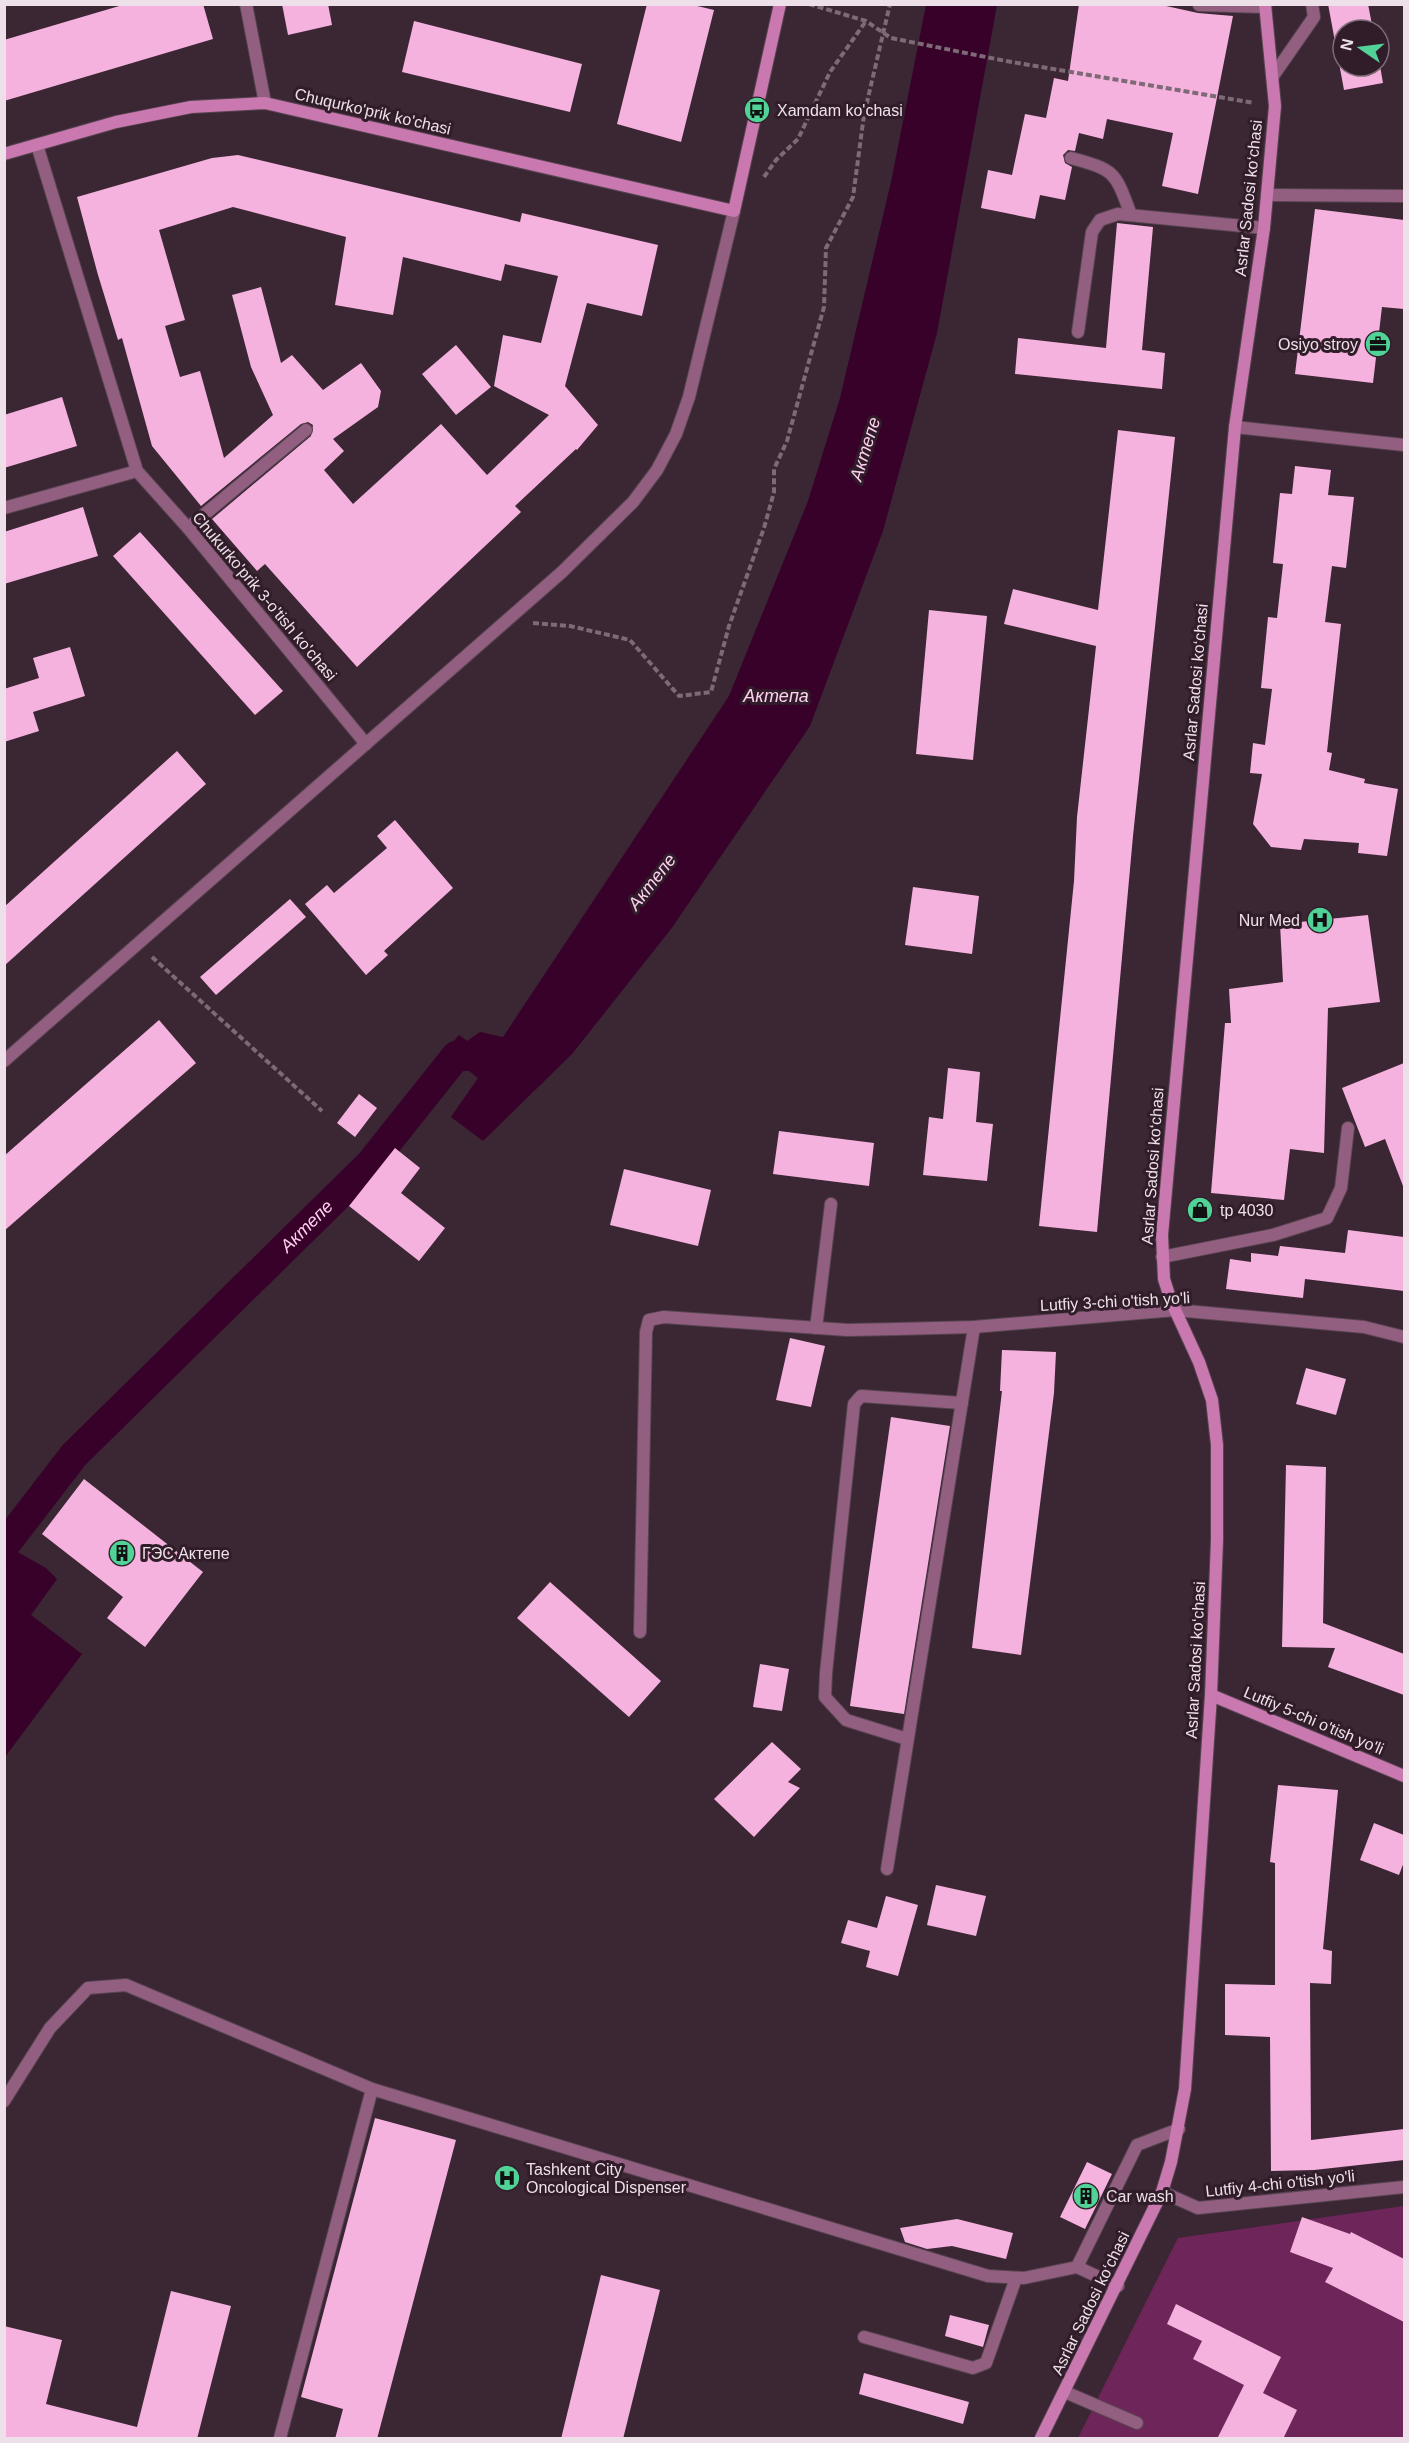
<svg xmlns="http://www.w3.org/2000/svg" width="1409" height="2443" font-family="Arial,sans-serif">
<rect width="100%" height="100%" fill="#3b2634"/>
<polygon fill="#6e265a" points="1404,2206 1404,2438 1078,2438 1178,2238"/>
<g fill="#37012a">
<polygon points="926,5 997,5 937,333 883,531 810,726 671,929 572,1054 483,1141 451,1117 478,1078 464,1067 451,1083 432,1067 459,1035 467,1041 480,1032 503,1037 729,696 808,501 840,398 891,182"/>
<polygon points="5,1545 46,1568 57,1579 31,1615 82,1654 5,1757"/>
</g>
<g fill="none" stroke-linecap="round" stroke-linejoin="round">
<path stroke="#37012a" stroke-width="30" id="s1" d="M4 1546 74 1455 370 1164 456 1056H472"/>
</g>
<g fill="#f6b2de" fill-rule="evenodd">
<polygon points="126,4 203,4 213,39 4,101 4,40"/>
<polygon points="282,4 328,4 332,25 288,35"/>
<polygon points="647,4 689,4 714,10 681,142 617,124"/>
<polygon points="1079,4 1157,4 1198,13 1233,16 1198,194 1162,186 1173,133 1107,119 1103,139 1079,133 1075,151 1068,150 1063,155 1065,163 1072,167 1065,200 1040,195 1035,219 981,208 988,170 1012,175 1025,114 1046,118 1054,78 1068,81"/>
<polygon points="1328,4 1368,4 1373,30 1343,30 1343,66 1379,66 1379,60 1383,83 1344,90"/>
<polygon points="414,21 582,64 570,112 402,72"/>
<path d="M238 155 520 222 522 213 658 245 642 316 587 303 565 386 598 425 577 450 576 449 515 506 521 512 357 667 265 564 257 571 212 519 311 436 313 425 308 422 301 424 201 506 152 446 122 338 118 340 98 275 77 197 212 158ZM233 207 346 237 335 305 393 315 403 257 501 281 505 264 558 276 541 343 503 335 494 386 549 415 487 475 441 424 353 504 324 470 344 451 333 439 378 407 381 391 361 363 323 390 292 355 281 363 261 287 232 295 251 367 273 415 224 458 200 371 180 377 165 326 185 320 159 230Z"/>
<polygon points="1315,209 1404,220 1404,309 1382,307 1373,383 1295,374"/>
<polygon points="1117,223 1153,227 1142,350 1165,353 1162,389 1015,374 1018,338 1106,348"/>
<polygon points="456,345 491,387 456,415 422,374"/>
<polygon points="62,397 77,446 4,468 4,415"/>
<polygon points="1118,430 1175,437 1133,836 1097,1232 1039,1226 1074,881 1077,817 1096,646 1004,624 1013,589 1098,610"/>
<polygon points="1295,466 1331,470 1328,495 1354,497 1346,568 1332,566 1325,622 1341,624 1327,752 1332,753 1329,770 1365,779 1364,783 1398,789 1387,856 1358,853 1359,843 1304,839 1301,850 1271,847 1253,824 1262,774 1250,773 1253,743 1265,745 1272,689 1261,688 1268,617 1277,618 1283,564 1273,563 1280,493 1292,494"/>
<polygon points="83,507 98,556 4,584 4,532"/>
<polygon points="140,532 283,691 255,715 113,556"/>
<polygon points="929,610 987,616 973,760 916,754"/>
<polygon points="70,647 85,696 33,712 39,731 4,742 4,689 39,678 33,658"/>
<polygon points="177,751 206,784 4,966 4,907"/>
<polygon points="395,820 453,888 384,951 388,955 366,975 305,904 327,885 334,893 387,848 377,836"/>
<polygon points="913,887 979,896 972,954 905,945"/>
<polygon points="290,899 306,917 216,995 200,977"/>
<polygon points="1368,915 1380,1002 1328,1008 1324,1153 1290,1149 1284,1200 1211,1193 1225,1023 1231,1023 1229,989 1283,982 1280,924"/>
<polygon points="159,1020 196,1063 4,1231 4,1156"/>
<polygon points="1404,1063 1404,1185 1403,1186 1385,1139 1365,1147 1342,1088"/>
<polygon points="948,1068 980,1072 976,1122 993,1124 987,1181 923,1175 929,1117 943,1119"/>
<polygon points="359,1094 377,1108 355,1137 337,1123"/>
<polygon points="779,1131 874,1143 869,1186 773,1174"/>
<polygon points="395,1148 420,1168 401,1193 445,1228 419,1261 349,1206"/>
<polygon points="624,1169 711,1190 698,1246 610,1225"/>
<polygon points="1348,1230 1404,1237 1404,1291 1305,1279 1303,1298 1226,1289 1230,1259 1251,1262 1251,1253 1278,1256 1280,1246 1345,1253"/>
<polygon points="790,1338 825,1346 811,1407 776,1400"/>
<polygon points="1002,1350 1056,1352 1054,1393 1021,1655 972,1648 1002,1391 1000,1391"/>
<polygon points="1306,1368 1346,1379 1336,1415 1296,1404"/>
<polygon points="891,1417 950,1426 904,1714 850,1706"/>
<polygon points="1286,1465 1326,1467 1323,1623 1404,1654 1404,1695 1328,1667 1335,1648 1282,1647"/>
<polygon points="84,1479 203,1572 145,1647 107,1618 123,1597 42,1534"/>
<polygon points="550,1582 661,1681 629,1717 517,1618"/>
<polygon points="760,1664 789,1669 782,1711 753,1707"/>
<polygon points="772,1742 801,1769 788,1782 800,1788 754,1837 714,1799"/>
<polygon points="1278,1785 1338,1790 1323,1949 1332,1951 1331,1984 1310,1983 1311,2140 1404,2129 1404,2160 1314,2170 1271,2171 1270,2037 1225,2035 1225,1984 1275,1985 1275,1863 1270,1862"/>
<polygon points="1374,1823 1404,1835 1404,1862 1399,1875 1360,1860"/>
<polygon points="936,1885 986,1896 976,1936 927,1925"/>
<polygon points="886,1896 918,1905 898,1976 866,1967 870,1951 841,1943 848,1920 877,1928"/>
<polygon points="375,2118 456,2140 377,2439 335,2439 343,2409 301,2397"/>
<polygon points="1087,2162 1112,2174 1085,2229 1060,2217"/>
<polygon points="1302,2217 1350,2234 1351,2232 1404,2259 1404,2322 1325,2282 1333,2268 1290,2252"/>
<polygon points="957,2219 1013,2233 1006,2259 952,2246 927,2249 905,2242 900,2228"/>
<polygon points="601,2275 660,2290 623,2439 561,2439"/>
<polygon points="171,2291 231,2306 197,2439 4,2439 4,2326 62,2340 46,2404 137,2427"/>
<polygon points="1176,2304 1281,2357 1263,2393 1297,2410 1283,2439 1217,2439 1244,2385 1193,2359 1202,2341 1167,2324"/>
<polygon points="950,2315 989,2325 983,2347 945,2336"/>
<polygon points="864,2373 969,2402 963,2424 859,2394"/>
</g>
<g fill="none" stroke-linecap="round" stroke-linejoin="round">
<g stroke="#584451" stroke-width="14">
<g id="lane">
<polyline points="1199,5 1265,7"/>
<polyline points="1273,76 1314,17 1312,4"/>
<path d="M1071 158C1116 170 1115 172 1131 215"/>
<polyline points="1078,332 1092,232 1100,220 1118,214 1264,228"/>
<polyline points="1235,427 1404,445"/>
<polyline points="188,528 306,430"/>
<polyline points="1162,1257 1273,1235 1327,1218 1341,1188 1348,1128"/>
<polyline points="816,1328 831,1204"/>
<polyline points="640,1632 646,1332 649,1320 664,1317 847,1330 897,1329"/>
<polyline points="907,1739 846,1720 825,1697 826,1673 854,1404 861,1396 962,1403"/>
<polyline points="887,1869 974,1327"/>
<polyline points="1077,2267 1137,2145 1179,2129"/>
<polyline points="864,2337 973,2368 986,2363 1016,2278"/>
<polyline points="1065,2392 1137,2423"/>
</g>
</g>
<g stroke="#584451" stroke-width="14">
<g id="street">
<polyline points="246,4 265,103"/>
<polyline points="37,145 137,471 188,528 366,744"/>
<polyline points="1267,195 1404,196"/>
<polyline points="4,508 137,471"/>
<polyline points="4,1061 562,572 633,502 657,470 676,434 689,397 734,211"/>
<polyline points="897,1329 974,1327 1175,1310 1364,1327 1404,1337"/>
<polyline points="4,2101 50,2028 88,1988 126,1985 372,2089 988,2276 1024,2278 1077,2267 1118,2286"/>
<polyline points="1162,2192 1198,2208 1404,2187"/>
<polyline points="280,2438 372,2089"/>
</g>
</g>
<g stroke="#584451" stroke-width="14">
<g id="secondary">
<polyline points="4,154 116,122 191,107 265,103 734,211 780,4"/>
<polyline points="1211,1695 1404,1776"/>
<polyline points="1041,2438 1162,2192 1171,2162 1185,2089 1211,1695 1217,1540 1217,1445 1212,1400 1199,1362 1171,1301 1164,1279 1162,1235 1235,427 1264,228 1275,106 1265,4"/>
</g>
</g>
<g stroke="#7d6a76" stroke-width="4" stroke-dasharray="6 3" stroke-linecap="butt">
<polyline points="809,4 866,21 891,38 1006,61 1254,103"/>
<polyline points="764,177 776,160 798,139 830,72 866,21"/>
<polyline points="533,623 570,626 630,640 679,696 711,692 729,626 764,528 774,492 774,469 787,441 824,307 826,248 853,197 864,115 890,4"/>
<polyline points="152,957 322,1111"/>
</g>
<use href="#lane" stroke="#925f81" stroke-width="12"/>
<use href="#street" stroke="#925f81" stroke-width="12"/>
<use href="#secondary" stroke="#ca78b0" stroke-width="12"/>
</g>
<defs>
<g id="bus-disc" transform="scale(1.35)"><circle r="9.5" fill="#51d398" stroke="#311d2a"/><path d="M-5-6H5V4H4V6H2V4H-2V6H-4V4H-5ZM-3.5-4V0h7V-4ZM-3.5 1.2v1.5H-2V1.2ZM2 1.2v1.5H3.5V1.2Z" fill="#111"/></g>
<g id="office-disc" transform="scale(1.35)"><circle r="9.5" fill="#51d398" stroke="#311d2a"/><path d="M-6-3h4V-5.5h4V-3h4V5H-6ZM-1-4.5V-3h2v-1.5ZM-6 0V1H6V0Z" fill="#111"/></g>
<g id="hospital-disc" transform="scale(1.35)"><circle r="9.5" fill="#51d398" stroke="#311d2a"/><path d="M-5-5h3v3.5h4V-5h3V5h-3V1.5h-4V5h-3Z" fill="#111"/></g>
<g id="shop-disc" transform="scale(1.35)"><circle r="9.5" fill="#51d398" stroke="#311d2a"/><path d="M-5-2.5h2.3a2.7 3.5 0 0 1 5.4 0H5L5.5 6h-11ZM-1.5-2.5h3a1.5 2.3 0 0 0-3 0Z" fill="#111"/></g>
<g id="building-disc" transform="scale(1.35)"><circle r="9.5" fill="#51d398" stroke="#311d2a"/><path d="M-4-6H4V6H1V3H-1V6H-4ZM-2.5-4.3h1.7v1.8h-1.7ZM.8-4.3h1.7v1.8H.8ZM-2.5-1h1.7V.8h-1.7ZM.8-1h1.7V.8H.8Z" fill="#111"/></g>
</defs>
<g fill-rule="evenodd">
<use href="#bus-disc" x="757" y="110"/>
<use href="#office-disc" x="1378" y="344"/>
<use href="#hospital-disc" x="1320" y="920"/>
<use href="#shop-disc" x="1200" y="1210"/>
<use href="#building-disc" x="122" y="1553"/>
<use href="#hospital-disc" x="507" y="2178"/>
<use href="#building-disc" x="1086" y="2196"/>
</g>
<g text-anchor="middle" stroke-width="6" stroke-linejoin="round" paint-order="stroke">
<g font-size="16" fill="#eee0e9" stroke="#311d2a" text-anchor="start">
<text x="777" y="116">Xamdam ko'chasi</text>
<text x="1358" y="350" text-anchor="end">Osiyo stroy</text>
<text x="1300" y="926" text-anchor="end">Nur Med</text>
<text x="1220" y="1216">tp 4030</text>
<text x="142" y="1559">ГЭС Актепe</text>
<text x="526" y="2175">Tashkent City<tspan x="526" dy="18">Oncological Dispenser</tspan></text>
<text x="1106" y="2202">Car wash</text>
</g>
<g font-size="16" fill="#eee0e9" stroke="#311d2a">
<text transform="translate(373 111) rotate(13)" y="6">Chuqurko'prik ko'chasi</text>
<text transform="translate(1248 198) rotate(-84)" y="6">Asrlar Sadosi ko‘chasi</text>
<text transform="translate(265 596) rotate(50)" y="6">Chukurko'prik 3-o'tish ko'chasi</text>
<text transform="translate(1195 682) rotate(-85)" y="6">Asrlar Sadosi ko‘chasi</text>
<text transform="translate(1152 1166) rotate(-86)" y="6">Asrlar Sadosi ko‘chasi</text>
<text transform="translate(1115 1301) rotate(-3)" y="6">Lutfiy 3-chi o'tish yo'li</text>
<text transform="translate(1195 1660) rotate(-87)" y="6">Asrlar Sadosi ko‘chasi</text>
<text transform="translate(1314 1720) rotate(23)" y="6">Lutfiy 5-chi o'tish yo'li</text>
<text transform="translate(1280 2183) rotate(-6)" y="6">Lutfiy 4-chi o'tish yo'li</text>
<text transform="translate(1090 2303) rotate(-64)" y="6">Asrlar Sadosi ko‘chasi</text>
</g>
<g font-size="18" font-style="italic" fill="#fed2ee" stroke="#311d2a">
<text transform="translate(865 449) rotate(-73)" y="6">Актепе</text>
<text x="776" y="702">Актепа</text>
<text transform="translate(652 882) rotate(-52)" y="6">Актепе</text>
<text dy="6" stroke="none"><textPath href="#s1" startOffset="441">Актепе</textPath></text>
</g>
</g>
<rect width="1409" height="2443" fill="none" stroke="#eee0e9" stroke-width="12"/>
<g transform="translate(1361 48) rotate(284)"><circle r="28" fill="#311d2a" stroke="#7d6b76" stroke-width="1.5"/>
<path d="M0-4.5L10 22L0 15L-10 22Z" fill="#51d398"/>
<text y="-9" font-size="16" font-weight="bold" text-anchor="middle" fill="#eee0e9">N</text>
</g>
</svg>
